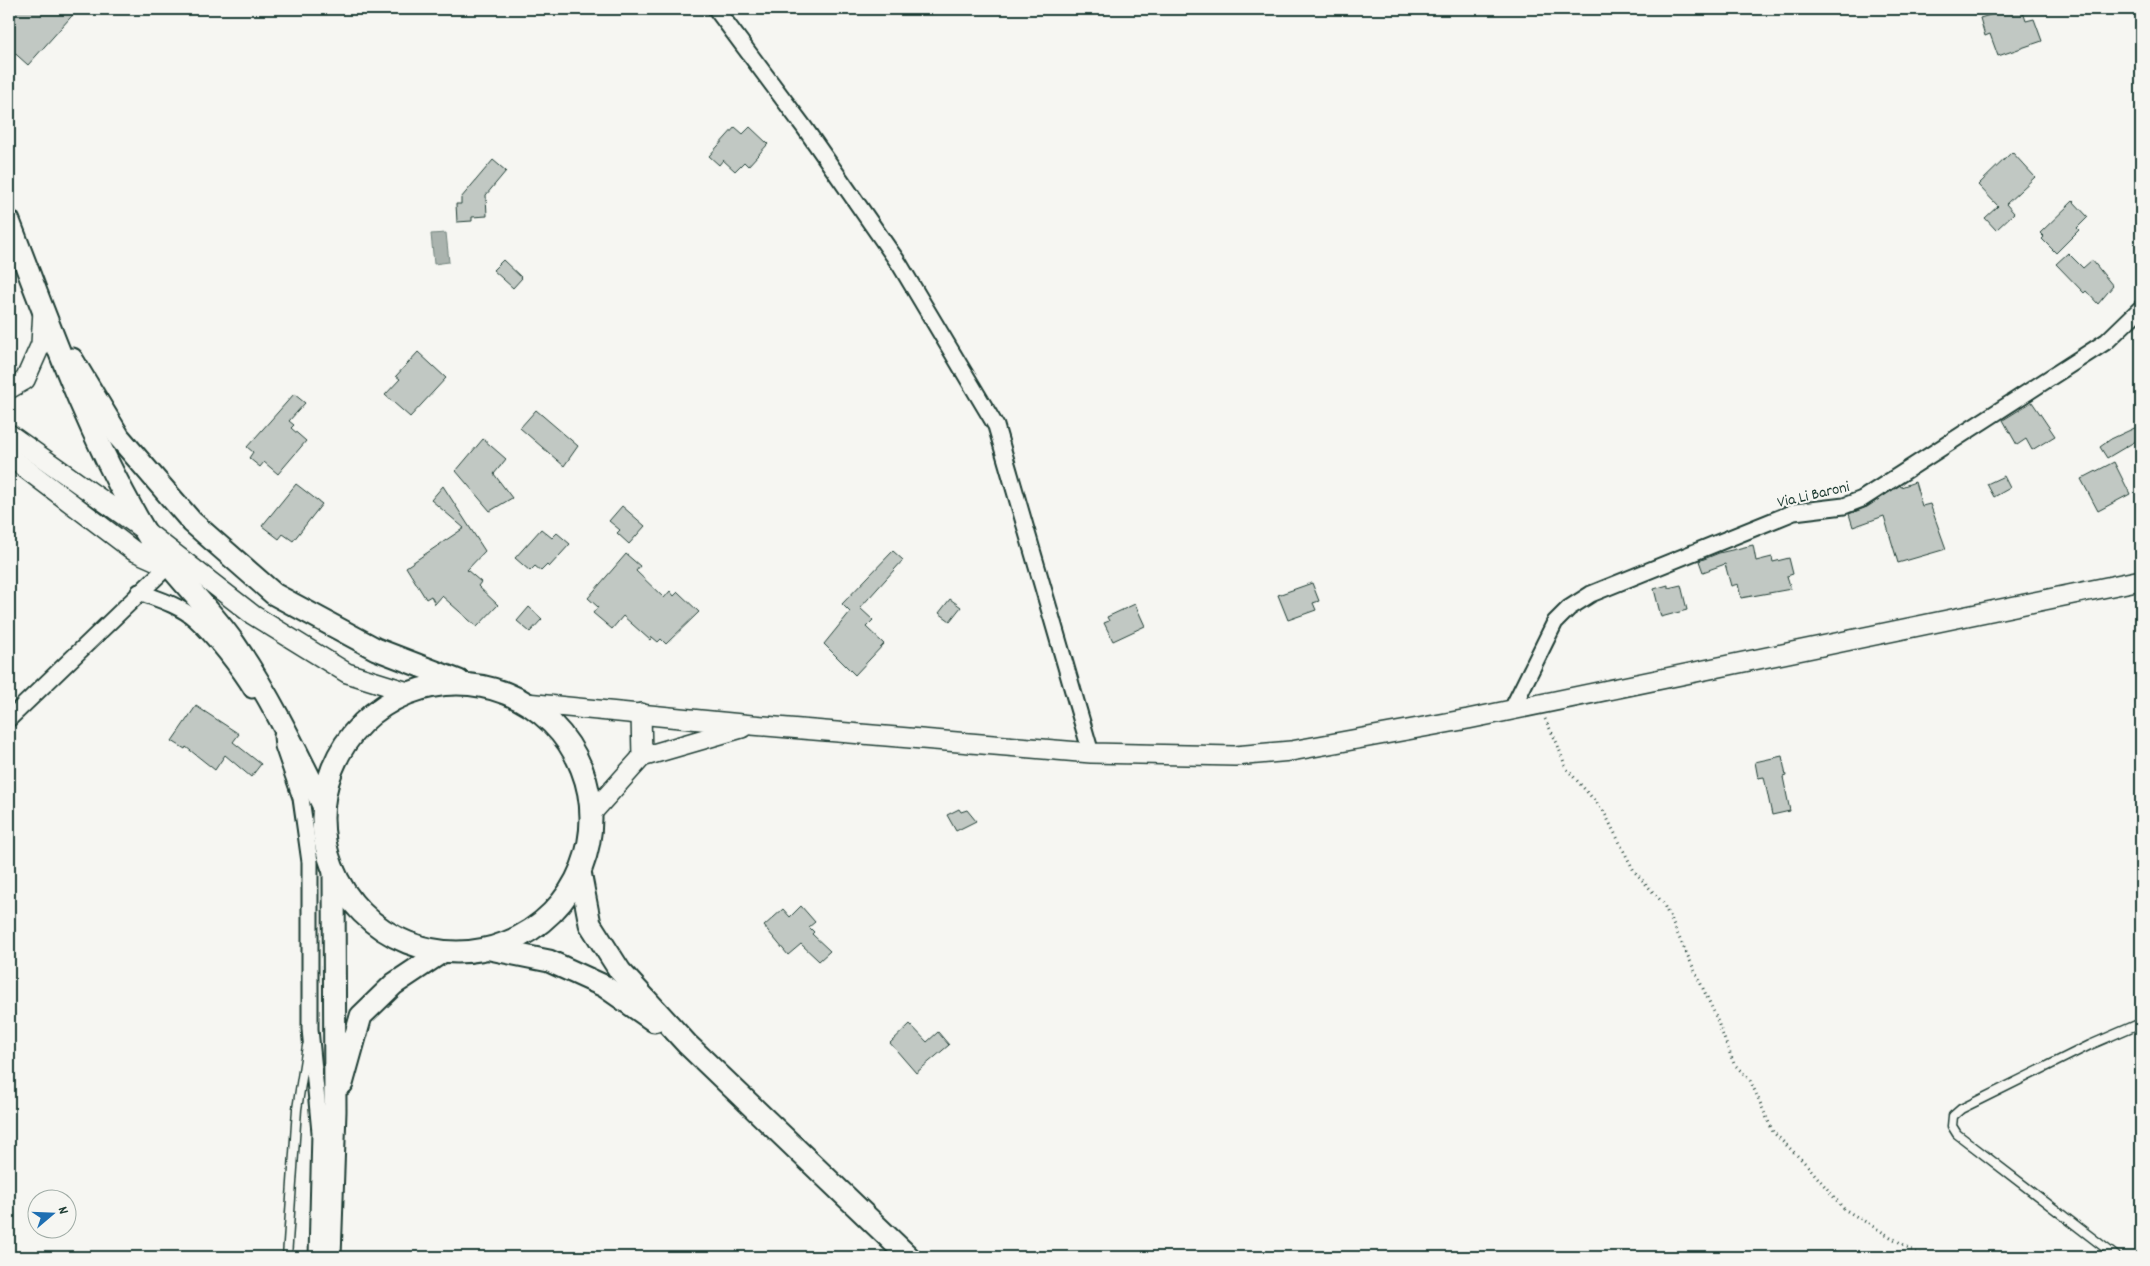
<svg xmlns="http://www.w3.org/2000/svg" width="2150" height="1266" font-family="Dekko,sans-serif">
<rect width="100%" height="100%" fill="#f6f6f2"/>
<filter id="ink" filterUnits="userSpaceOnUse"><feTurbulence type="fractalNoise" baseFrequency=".02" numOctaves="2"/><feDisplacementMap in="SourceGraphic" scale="10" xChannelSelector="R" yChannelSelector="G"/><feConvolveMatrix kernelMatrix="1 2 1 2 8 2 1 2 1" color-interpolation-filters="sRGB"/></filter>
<g filter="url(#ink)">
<polygon fill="#aab3ae" stroke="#72847d" points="446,233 449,262 434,264 431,234"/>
<g fill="#c1c8c3" stroke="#1f3d34">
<polygon points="15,9 78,9 28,65 9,48 9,16"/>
<polygon points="2010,9 2022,9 2026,21 2034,19 2042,41 1998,56 1990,34 1985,36 1980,18"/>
<polygon points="735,127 743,134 750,127 768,144 748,166 744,162 735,171 723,160 719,165 709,156"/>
<polygon points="2012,152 2035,177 2006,204 2014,213 1996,230 1985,218 1998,206 1978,185"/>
<polygon points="493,160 506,171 486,195 487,216 472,217 472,221 457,222 456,204 461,204 461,198"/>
<polygon points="2073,201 2088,217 2077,228 2079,230 2056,253 2042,239 2044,237 2040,233"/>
<polygon points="2068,253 2083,268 2092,260 2113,286 2098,304 2086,291 2084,293 2056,264"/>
<polygon points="503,260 522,278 513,288 493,270"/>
<polygon points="418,352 446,378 410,417 385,395 400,379 396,376"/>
<polygon points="294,394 305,403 289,421 294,425 291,428 306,441 278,474 264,462 260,467 249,458 253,452 247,447"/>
<polygon points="2032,402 2055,436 2032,450 2026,439 2017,445 2003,420"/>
<polygon points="536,410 578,446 564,466 520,428"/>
<polygon points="2141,425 2141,438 2107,458 2100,447 2111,439"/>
<polygon points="483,439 506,459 494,474 512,498 490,511 456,471"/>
<polygon points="2114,462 2130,494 2098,511 2081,479"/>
<polygon points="2004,476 2010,488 1994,497 1987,484"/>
<polygon points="1915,482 1922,506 1930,504 1946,549 1898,563 1884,516 1853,527 1849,514 1867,507 1900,485 1901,487"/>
<polygon points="296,484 322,504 293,541 283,534 279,539 262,526"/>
<polygon points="443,486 485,551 467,570 481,582 478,586 498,605 477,627 442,596 435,604 431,596 426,599 406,567 464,528 431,500"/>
<polygon points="622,506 645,526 629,544 617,533 620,530 609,521"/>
<polygon points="541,529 552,538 557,533 570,544 549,567 547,565 541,571 535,566 530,571 515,558"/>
<polygon points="1753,545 1756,561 1772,557 1773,562 1789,558 1793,574 1787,576 1791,589 1741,598 1738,584 1731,586 1725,564 1703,572 1699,561 1719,553"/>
<polygon points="893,551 903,560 860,608 873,620 866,627 884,644 855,675 824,644 850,612 842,604"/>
<polygon points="626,554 640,566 636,571 664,598 670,591 674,596 678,592 699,612 666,644 661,639 658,642 652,637 650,640 623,616 612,629 593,613 598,607 588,598"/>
<polygon points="1312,583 1319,601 1313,603 1316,610 1288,620 1278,595"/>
<polygon points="1668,585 1668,588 1681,585 1687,610 1661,617 1654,589"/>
<polygon points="950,599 961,607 950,621 939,613"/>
<polygon points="1135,604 1145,626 1113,641 1104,623 1109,621 1107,617"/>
<polygon points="529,607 542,619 530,632 517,621"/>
<polygon points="196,706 239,734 233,742 261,764 251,777 225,755 215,770 186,747 185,749 172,741"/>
<polygon points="1782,756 1786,776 1783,777 1790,811 1772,815 1764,777 1758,778 1755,762"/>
<polygon points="959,809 961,812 967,810 976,821 956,831 947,815"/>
<polygon points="801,906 815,922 809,927 814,932 812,934 830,951 819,961 801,944 788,955 764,926 783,909 790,917"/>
<polygon points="910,1024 927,1042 938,1032 949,1045 916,1073 890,1043"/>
</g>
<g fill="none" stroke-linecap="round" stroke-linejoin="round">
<g stroke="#1f3d34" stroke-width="11">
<g id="service">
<polyline points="287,1257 297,1109 307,1046"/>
<polyline points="2117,1257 1957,1134 1952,1126 1953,1116 1961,1109 2090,1045 2141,1023"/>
</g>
</g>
<g stroke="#1f3d34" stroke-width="19">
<g id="minor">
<polyline points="716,9 804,127 900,265 996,426 1091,753"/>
<path d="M139 592C158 599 179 605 195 619 212 634 240 670 252 690"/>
<polyline points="1512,709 1555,622 1569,608 1591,594 1794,512 1844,506 1862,499 2107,341 2141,308"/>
<polyline points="9,719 168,566"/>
<polyline points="282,736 283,746 301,798 310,862 310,1029 320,1132 317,1257"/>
</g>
</g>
<g stroke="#1f3d34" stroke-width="22">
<g id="tertiary">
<polyline points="9,389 25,380 41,344 43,310"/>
<polyline points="9,434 144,530 253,615 347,673 408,692"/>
<polyline points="9,456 134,551 168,566"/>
<polyline points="526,703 752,725 1091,753 1235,756 1291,751 1468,719 2141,580"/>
<polyline points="641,713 642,757"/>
<polyline points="591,814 642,757 742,728"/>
</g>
</g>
<g stroke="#1f3d34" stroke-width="25">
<g id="secondary">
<path d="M9 221C49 325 86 431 143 528 168 571 206 603 234 643 269 694 296 750 323 805"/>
<polyline points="72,359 119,437 192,522 274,594 376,649 459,681"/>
<circle cx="457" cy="818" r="134"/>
<polyline points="580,872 590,924 620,971 687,1044 909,1257"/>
<polyline points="490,949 549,961 604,986 654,1021"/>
<polyline points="342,1084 361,1016 394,984 442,952"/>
<polyline points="330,1257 335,1111 334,872"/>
</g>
</g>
<polyline stroke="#1f3d34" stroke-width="3" stroke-dasharray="1 4" stroke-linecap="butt" points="1545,719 1557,743 1566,768 1603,810 1634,871 1663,903 1714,1012 1734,1064 1750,1080 1773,1132 1807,1165 1844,1209 1924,1257"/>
<use href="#service" stroke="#f6f6f2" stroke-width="8"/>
<use href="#minor" stroke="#f6f6f2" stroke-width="15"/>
<use href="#tertiary" stroke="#f6f6f2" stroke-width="19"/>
<use href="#secondary" stroke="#f6f6f2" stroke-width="21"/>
</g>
</g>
<g text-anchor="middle" stroke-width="4" stroke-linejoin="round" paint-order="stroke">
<g font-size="16" fill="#1f3d34" stroke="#f6f6f2">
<text transform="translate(1813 493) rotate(-13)" y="6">Via Li Baroni</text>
</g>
</g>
<rect width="2150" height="1266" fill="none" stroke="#f6f6f2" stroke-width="30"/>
<rect x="15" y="15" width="2120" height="1236" fill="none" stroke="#1f3d34" stroke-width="2" filter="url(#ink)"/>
<g transform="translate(52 1214) rotate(71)"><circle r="24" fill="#f6f6f2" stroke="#a0aca6"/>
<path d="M0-4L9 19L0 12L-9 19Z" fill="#1f6fb2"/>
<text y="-8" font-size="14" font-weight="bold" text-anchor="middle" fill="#1f3d34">N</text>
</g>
</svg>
